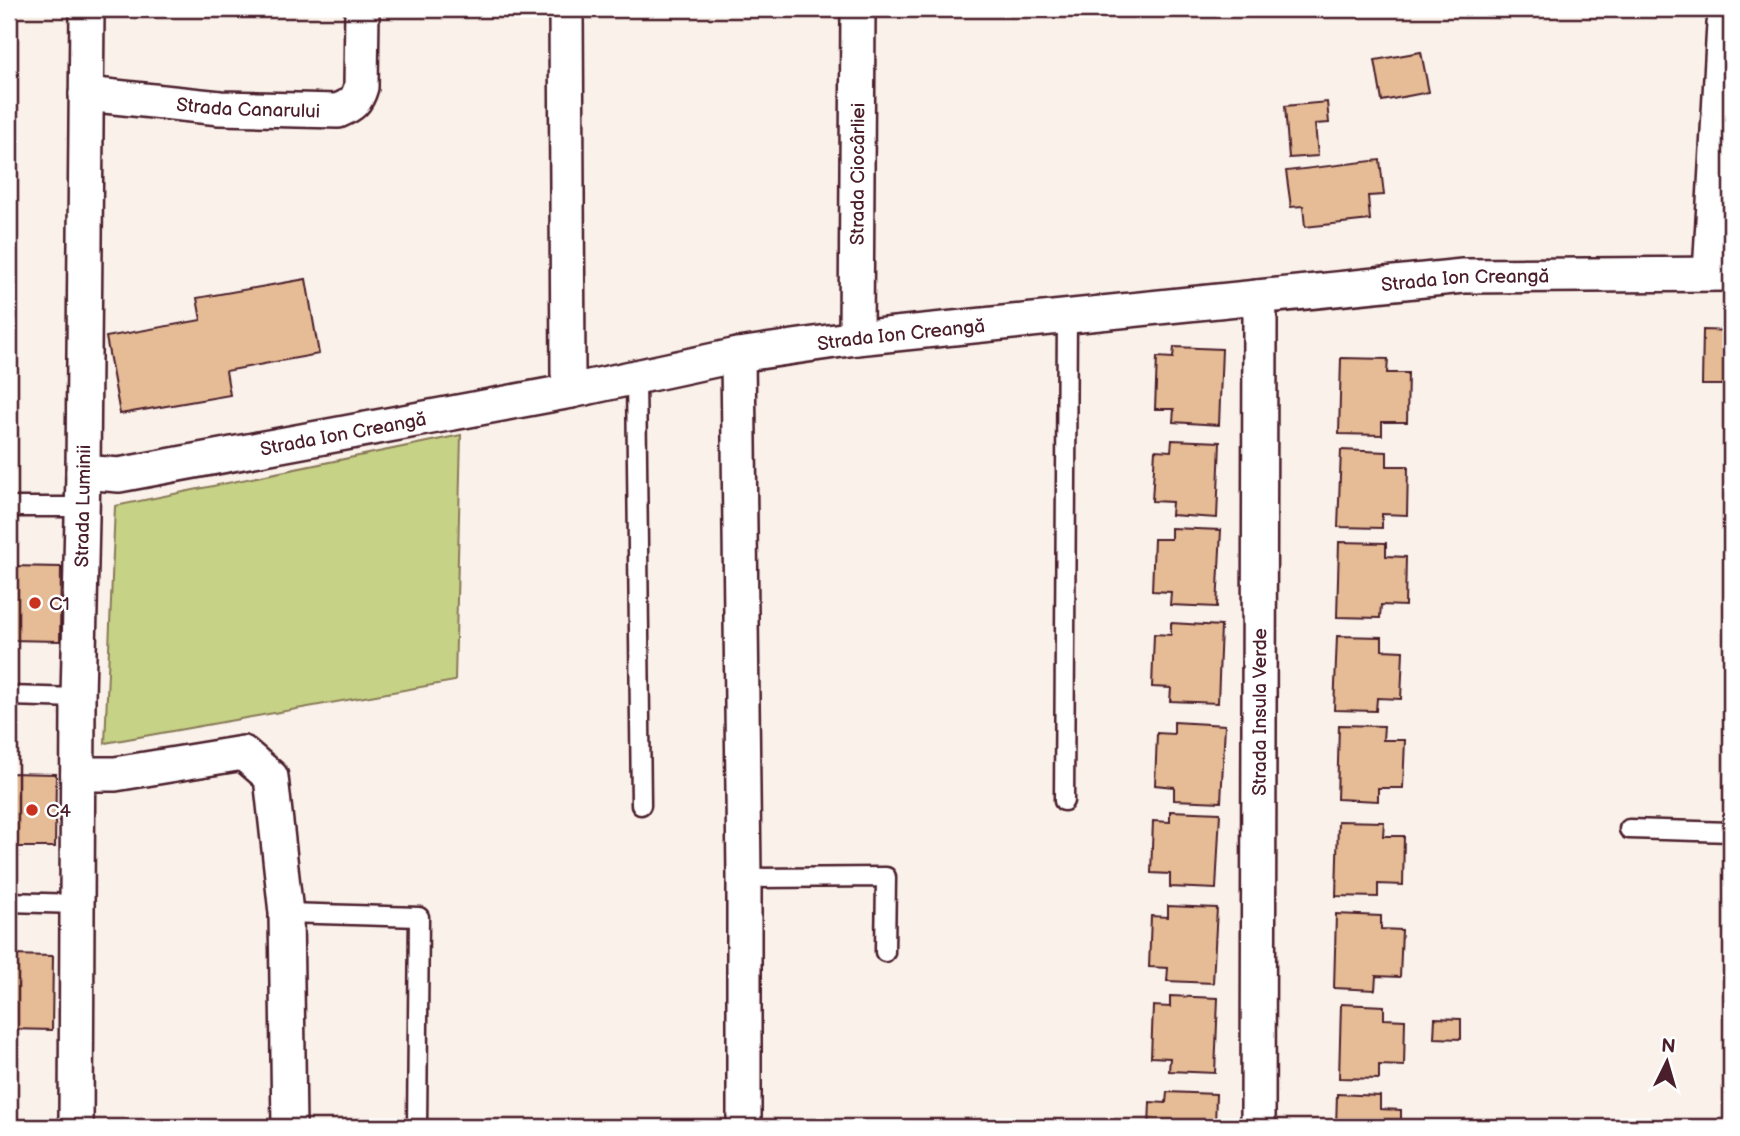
<svg xmlns="http://www.w3.org/2000/svg" width="1740" height="1136" font-family="'Balsamiq Sans',sans-serif">
<rect width="100%" height="100%" fill="#faf2ea"/>
<filter id="ink" filterUnits="userSpaceOnUse"><feTurbulence type="fractalNoise" baseFrequency=".0143" numOctaves="2"/><feDisplacementMap in="SourceGraphic" scale="14" xChannelSelector="R" yChannelSelector="G"/><feConvolveMatrix kernelMatrix="1 2 1 2 8 2 1 2 1" color-interpolation-filters="sRGB"/></filter>
<g filter="url(#ink)">
<polygon fill="#c6d285" stroke="#887858" stroke-width="2" points="461,435 455,681 105,743 115,506"/>
<g fill="#e5bc95" stroke="#4a1f2b" stroke-width="2">
<polygon points="1421,52 1429,92 1382,101 1375,60"/>
<polygon points="1327,102 1329,123 1315,124 1318,156 1289,158 1285,106"/>
<polygon points="1380,160 1384,195 1368,196 1370,220 1305,227 1303,206 1291,207 1286,171"/>
<polygon points="306,279 319,354 226,371 230,395 120,414 106,337 201,320 197,298"/>
<polygon points="1703,330 1731,331 1731,385 1702,385"/>
<polygon points="1174,347 1222,349 1219,425 1173,422 1174,409 1155,409 1157,357 1173,358"/>
<polygon points="1341,358 1388,359 1387,373 1408,373 1407,422 1382,422 1382,435 1339,434"/>
<polygon points="1172,440 1220,442 1217,518 1171,515 1172,502 1152,501 1155,450 1171,451"/>
<polygon points="1341,450 1387,452 1387,466 1408,466 1407,515 1382,514 1382,528 1338,527"/>
<polygon points="1171,528 1221,530 1217,607 1170,605 1171,592 1152,591 1154,539 1171,539"/>
<polygon points="1339,542 1386,543 1386,556 1406,557 1405,606 1381,605 1380,618 1337,617"/>
<polygon points="9,566 61,567 60,641 9,640"/>
<polygon points="1171,623 1221,626 1218,703 1170,701 1171,688 1152,687 1154,634 1171,635"/>
<polygon points="1337,636 1382,637 1382,650 1403,651 1401,699 1377,698 1376,711 1334,710"/>
<polygon points="1174,722 1225,725 1221,802 1174,800 1174,787 1155,785 1157,733 1174,734"/>
<polygon points="1339,725 1384,726 1383,740 1405,740 1403,788 1378,788 1378,801 1337,799"/>
<polygon points="9,773 56,774 55,847 9,847"/>
<polygon points="1170,811 1220,813 1216,889 1170,887 1170,874 1151,873 1153,821 1170,822"/>
<polygon points="1338,821 1384,822 1383,836 1404,836 1403,885 1378,884 1378,897 1336,896"/>
<polygon points="1168,906 1217,908 1213,983 1167,981 1168,968 1149,967 1151,916 1168,917"/>
<polygon points="1336,914 1381,916 1381,929 1402,930 1400,977 1376,976 1375,990 1334,988"/>
<polygon points="9,955 53,956 52,1030 9,1029"/>
<polygon points="1170,996 1218,998 1215,1073 1169,1071 1170,1058 1151,1057 1153,1006 1170,1007"/>
<polygon points="1341,1004 1384,1006 1384,1019 1405,1020 1404,1066 1379,1065 1379,1079 1339,1078"/>
<polygon points="1435,1018 1461,1019 1461,1039 1434,1038"/>
<polygon points="1167,1092 1216,1094 1215,1127 1149,1127 1150,1102 1166,1103"/>
<polygon points="1337,1094 1380,1096 1380,1109 1401,1110 1401,1127 1336,1127"/>
</g>
<g fill="none" stroke-linecap="round" stroke-linejoin="round">
<g stroke="#4a1f2b" stroke-width="23">
<g id="lane">
<polyline points="636,376 641,805"/>
<polyline points="9,507 82,507"/>
<polyline points="9,696 78,698"/>
<polyline points="1064,801 1067,316"/>
<polyline points="1629,829 1731,832"/>
<polyline points="744,878 886,877 885,952"/>
<polyline points="9,902 77,904"/>
<polyline points="286,913 419,917 417,1127"/>
</g>
</g>
<g stroke="#4a1f2b" stroke-width="38">
<g id="street">
<polyline points="566,9 568,373 571,391"/>
<path id="s1" d="M86 94 220 108 338 111C352 105 357 101 361 87L362 9"/>
<polyline points="1710,274 1724,24"/>
<path id="s2" d="M856 338 858 9"/>
<polyline points="738,355 744,878 744,1127"/>
<path id="s3" d="M83 472 119 475 571 391 738 355 856 338 1463 276 1731 274"/>
<polyline points="78,774 115,774 243,753 271,777 286,913 289,1127"/>
<path id="s4" d="M76 1127 78 698 83 472 87 9"/>
<path id="s5" d="M1258 1127 1260 317 1258 297"/>
</g>
</g>
<use href="#lane" stroke="#fff" stroke-width="18"/>
<use href="#street" stroke="#fff" stroke-width="33"/>
</g>
</g>
<g fill="#c8321e" stroke="#fff" stroke-width="2.5">
<circle cx="35" cy="603" r="7"/>
<circle cx="32" cy="810" r="7"/>
</g>
<g text-anchor="middle" stroke-width="5" stroke-linejoin="round" paint-order="stroke">
<g font-size="19" fill="#4a1f2b" stroke="#fff">
<text dy="7" stroke="none"><textPath href="#s1" startOffset="163">Strada Canarului</textPath></text>
<text dy="7" stroke="none"><textPath href="#s2" startOffset="164">Strada Ciocârliei</textPath></text>
<text dy="7" stroke="none"><textPath href="#s3" startOffset="1398">Strada Ion Creangă</textPath></text>
<text dy="7" stroke="none"><textPath href="#s3" startOffset="831">Strada Ion Creangă</textPath></text>
<text dy="7" stroke="none"><textPath href="#s3" startOffset="264">Strada Ion Creangă</textPath></text>
<text dy="7" stroke="none"><textPath href="#s4" startOffset="621">Strada Luminii</textPath></text>
<text dy="7" stroke="none"><textPath href="#s5" startOffset="415">Strada Insula Verde</textPath></text>
</g>
<g font-size="19" fill="#4a1f2b" stroke="#fff" text-anchor="start">
<text x="49" y="610">C1</text>
<text x="46" y="817">C4</text>
</g>
</g>
<rect width="1740" height="1136" fill="none" stroke="#fff" stroke-width="35"/>
<rect x="18" y="18" width="1705" height="1101" fill="none" stroke="#4a1f2b" stroke-width="2.5" filter="url(#ink)"/>
<g transform="translate(1667 1062) rotate(5)" stroke="#ffffff" stroke-width="5" paint-order="stroke">
<path d="M0-5L12 26L0 18L-12 26Z" fill="#4a1f2b"/>
<text y="-10" font-size="19" font-weight="bold" text-anchor="middle" fill="#4a1f2b">N</text>
</g>
</svg>
